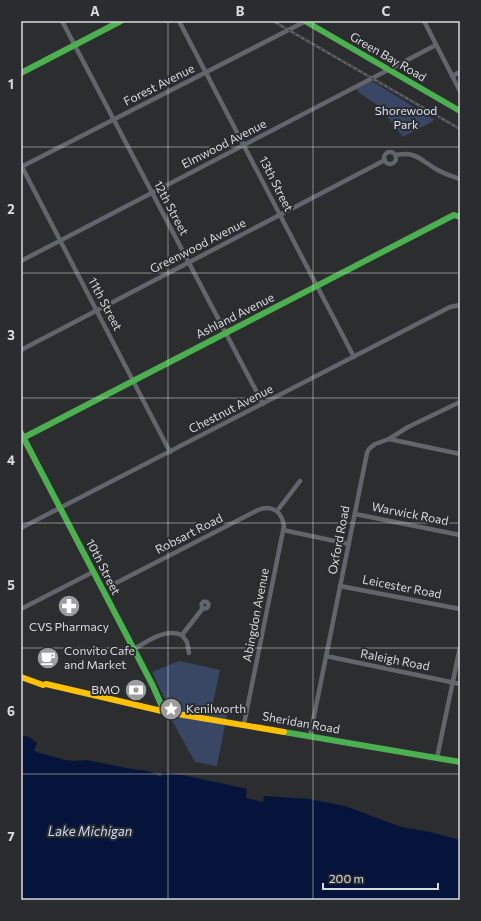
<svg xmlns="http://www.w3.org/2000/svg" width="481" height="921" font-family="Commissioner,sans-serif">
<rect width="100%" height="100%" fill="#2c2d2e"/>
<g fill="#394765">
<polygon points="372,81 435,120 403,137 379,106 359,93 356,89"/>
<polygon points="179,661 220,670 211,712 227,715 217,766 195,762 170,717 174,718 152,672"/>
</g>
<polygon fill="#06133a" points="21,735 29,737 37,743 34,750 36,752 65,760 74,761 86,760 132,769 149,771 161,777 162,772 183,775 247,789 246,798 263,802 264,796 309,799 345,806 401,827 430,832 460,840 460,900 21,900"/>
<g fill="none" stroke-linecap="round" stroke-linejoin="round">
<g stroke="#62656b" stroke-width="4.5">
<polyline points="62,21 263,404"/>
<polyline points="179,21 354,357"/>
<polyline points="424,21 460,91"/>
<polyline points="452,76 460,72"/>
<circle cx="390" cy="158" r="6"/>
<path d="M396 155C416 151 420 160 436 169 444 174 452 176 460 179"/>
<polyline points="21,165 170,452"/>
<polyline points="21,167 306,21"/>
<polyline points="21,261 436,45"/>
<polyline points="21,350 385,160"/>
<polyline points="389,439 460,454"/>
<polyline points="277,511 300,481"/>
<polyline points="355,514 460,535"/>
<polyline points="21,528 450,307 460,305"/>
<polyline points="283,530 349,544"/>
<path d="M112 585 258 510C272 504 282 512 284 526L244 724"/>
<polyline points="340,586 460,609"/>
<circle cx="205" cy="605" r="3.5"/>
<polyline points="21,609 93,572"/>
<polyline points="182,635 187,642 189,653"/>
<path d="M134 649C148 641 165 628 182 635L203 608"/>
<polyline points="326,656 460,684"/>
<polyline points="310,736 367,453 369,449 375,444 389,439 408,427 460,402"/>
<polyline points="437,758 460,647"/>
</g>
<g stroke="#4caf50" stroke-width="6">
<polyline points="305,21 460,111"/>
<polyline points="21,73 121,21"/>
<polyline points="21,433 153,686 164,711"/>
<polyline points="21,439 450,217 454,215 460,217"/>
<polyline points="284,732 460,762"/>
</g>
<polyline stroke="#ffc107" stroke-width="6" points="21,677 43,685 46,684 166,712 284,732"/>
<g stroke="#626469" stroke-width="2.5">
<polyline id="rail" points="273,21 460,129"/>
</g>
<use href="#rail" stroke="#2b2c2f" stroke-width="1" stroke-dasharray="3" stroke-linecap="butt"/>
</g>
<path fill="none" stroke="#d9dadc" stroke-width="1" stroke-opacity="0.55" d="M168 21V900M313 21V900M21 147H460M21 273H460M21 398H460M21 523H460M21 648H460M21 774H460"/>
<defs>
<g id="pharmacy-disc" transform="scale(1.15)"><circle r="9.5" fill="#9c9d9f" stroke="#2b2c2f"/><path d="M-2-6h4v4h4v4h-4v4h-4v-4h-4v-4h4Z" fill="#fff"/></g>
<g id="cafe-disc" transform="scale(1.15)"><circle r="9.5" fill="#9c9d9f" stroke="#2b2c2f"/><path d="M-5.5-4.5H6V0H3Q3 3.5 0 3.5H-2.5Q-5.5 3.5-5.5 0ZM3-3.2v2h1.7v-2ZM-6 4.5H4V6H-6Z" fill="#fff"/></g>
<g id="bank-disc" transform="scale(1.15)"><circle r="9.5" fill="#9c9d9f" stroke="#2b2c2f"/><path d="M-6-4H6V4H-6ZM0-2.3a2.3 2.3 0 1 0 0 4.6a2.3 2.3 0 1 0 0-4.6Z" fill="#fff"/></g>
<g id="sight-disc" transform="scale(1.15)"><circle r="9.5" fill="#9c9d9f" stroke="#2b2c2f"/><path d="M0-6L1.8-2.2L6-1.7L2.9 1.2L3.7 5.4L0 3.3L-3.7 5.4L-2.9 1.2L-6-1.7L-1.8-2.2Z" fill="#fff"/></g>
</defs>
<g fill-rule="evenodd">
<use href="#pharmacy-disc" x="69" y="606"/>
<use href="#cafe-disc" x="48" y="658"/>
<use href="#bank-disc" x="136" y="690"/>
<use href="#sight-disc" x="171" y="709"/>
</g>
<g text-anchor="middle" stroke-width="4" stroke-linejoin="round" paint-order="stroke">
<g font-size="12" fill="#d9dadc" stroke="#2b2c2f">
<text transform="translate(388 57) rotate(30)" y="4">Green Bay Road</text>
<text transform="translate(159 85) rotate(-27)" y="4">Forest Avenue</text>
<text transform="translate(224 144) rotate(-27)" y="4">Elmwood Avenue</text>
<text transform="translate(276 184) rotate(63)" y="4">13th Street</text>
<text transform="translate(171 208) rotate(62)" y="4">12th Street</text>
<text transform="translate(198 246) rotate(-27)" y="4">Greenwood Avenue</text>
<text transform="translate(105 304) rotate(62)" y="4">11th Street</text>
<text transform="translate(235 316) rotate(-27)" y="4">Ashland Avenue</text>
<text transform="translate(231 409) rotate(-27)" y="4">Chestnut Avenue</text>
<text transform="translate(410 514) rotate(11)" y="4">Warwick Road</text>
<text transform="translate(189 534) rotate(-27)" y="4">Robsart Road</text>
<text transform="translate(339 540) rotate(-79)" y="4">Oxford Road</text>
<text transform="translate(103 567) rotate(63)" y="4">10th Street</text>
<text transform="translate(402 587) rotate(11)" y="4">Leicester Road</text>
<text transform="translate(256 615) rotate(-79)" y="4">Abingdon Avenue</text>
<text transform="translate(395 660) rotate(11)" y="4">Raleigh Road</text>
<text transform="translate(301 723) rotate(10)" y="4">Sheridan Road</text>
</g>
<g font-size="12" fill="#d9e1f1" stroke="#2b2c2f">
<text x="406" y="115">Shorewood<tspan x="406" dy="14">Park</tspan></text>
</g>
<g font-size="12" fill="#d9dadc" stroke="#2b2c2f" text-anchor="start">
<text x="69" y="631" text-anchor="middle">CVS Pharmacy</text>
<text x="64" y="655">Convito Cafe<tspan x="64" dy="14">and Market</tspan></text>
<text x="120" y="694" text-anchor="end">BMO</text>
<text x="186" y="713">Kenilworth</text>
</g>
<g font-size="13" font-style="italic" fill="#c9d9f8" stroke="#2b2c2f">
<text x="90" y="836">Lake Michigan</text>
</g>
</g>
<rect width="481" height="921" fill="none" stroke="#2b2c2f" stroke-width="44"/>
<path d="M323 883v6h115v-6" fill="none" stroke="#d9dadc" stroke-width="2"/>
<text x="329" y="883" font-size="12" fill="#d9dadc" stroke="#2b2c2f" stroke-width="3" paint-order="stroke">200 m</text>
<rect x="22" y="22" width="437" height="877" fill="none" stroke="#d9dadc" stroke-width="1.5"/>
<g font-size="13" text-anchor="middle" font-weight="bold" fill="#d9dadc">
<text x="95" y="16">A</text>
<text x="240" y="16">B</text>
<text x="386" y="16">C</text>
<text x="11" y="89">1</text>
<text x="11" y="214">2</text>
<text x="11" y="340">3</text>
<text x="11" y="465">4</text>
<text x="11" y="590">5</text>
<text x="11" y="716">6</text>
<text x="11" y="841">7</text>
</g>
</svg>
